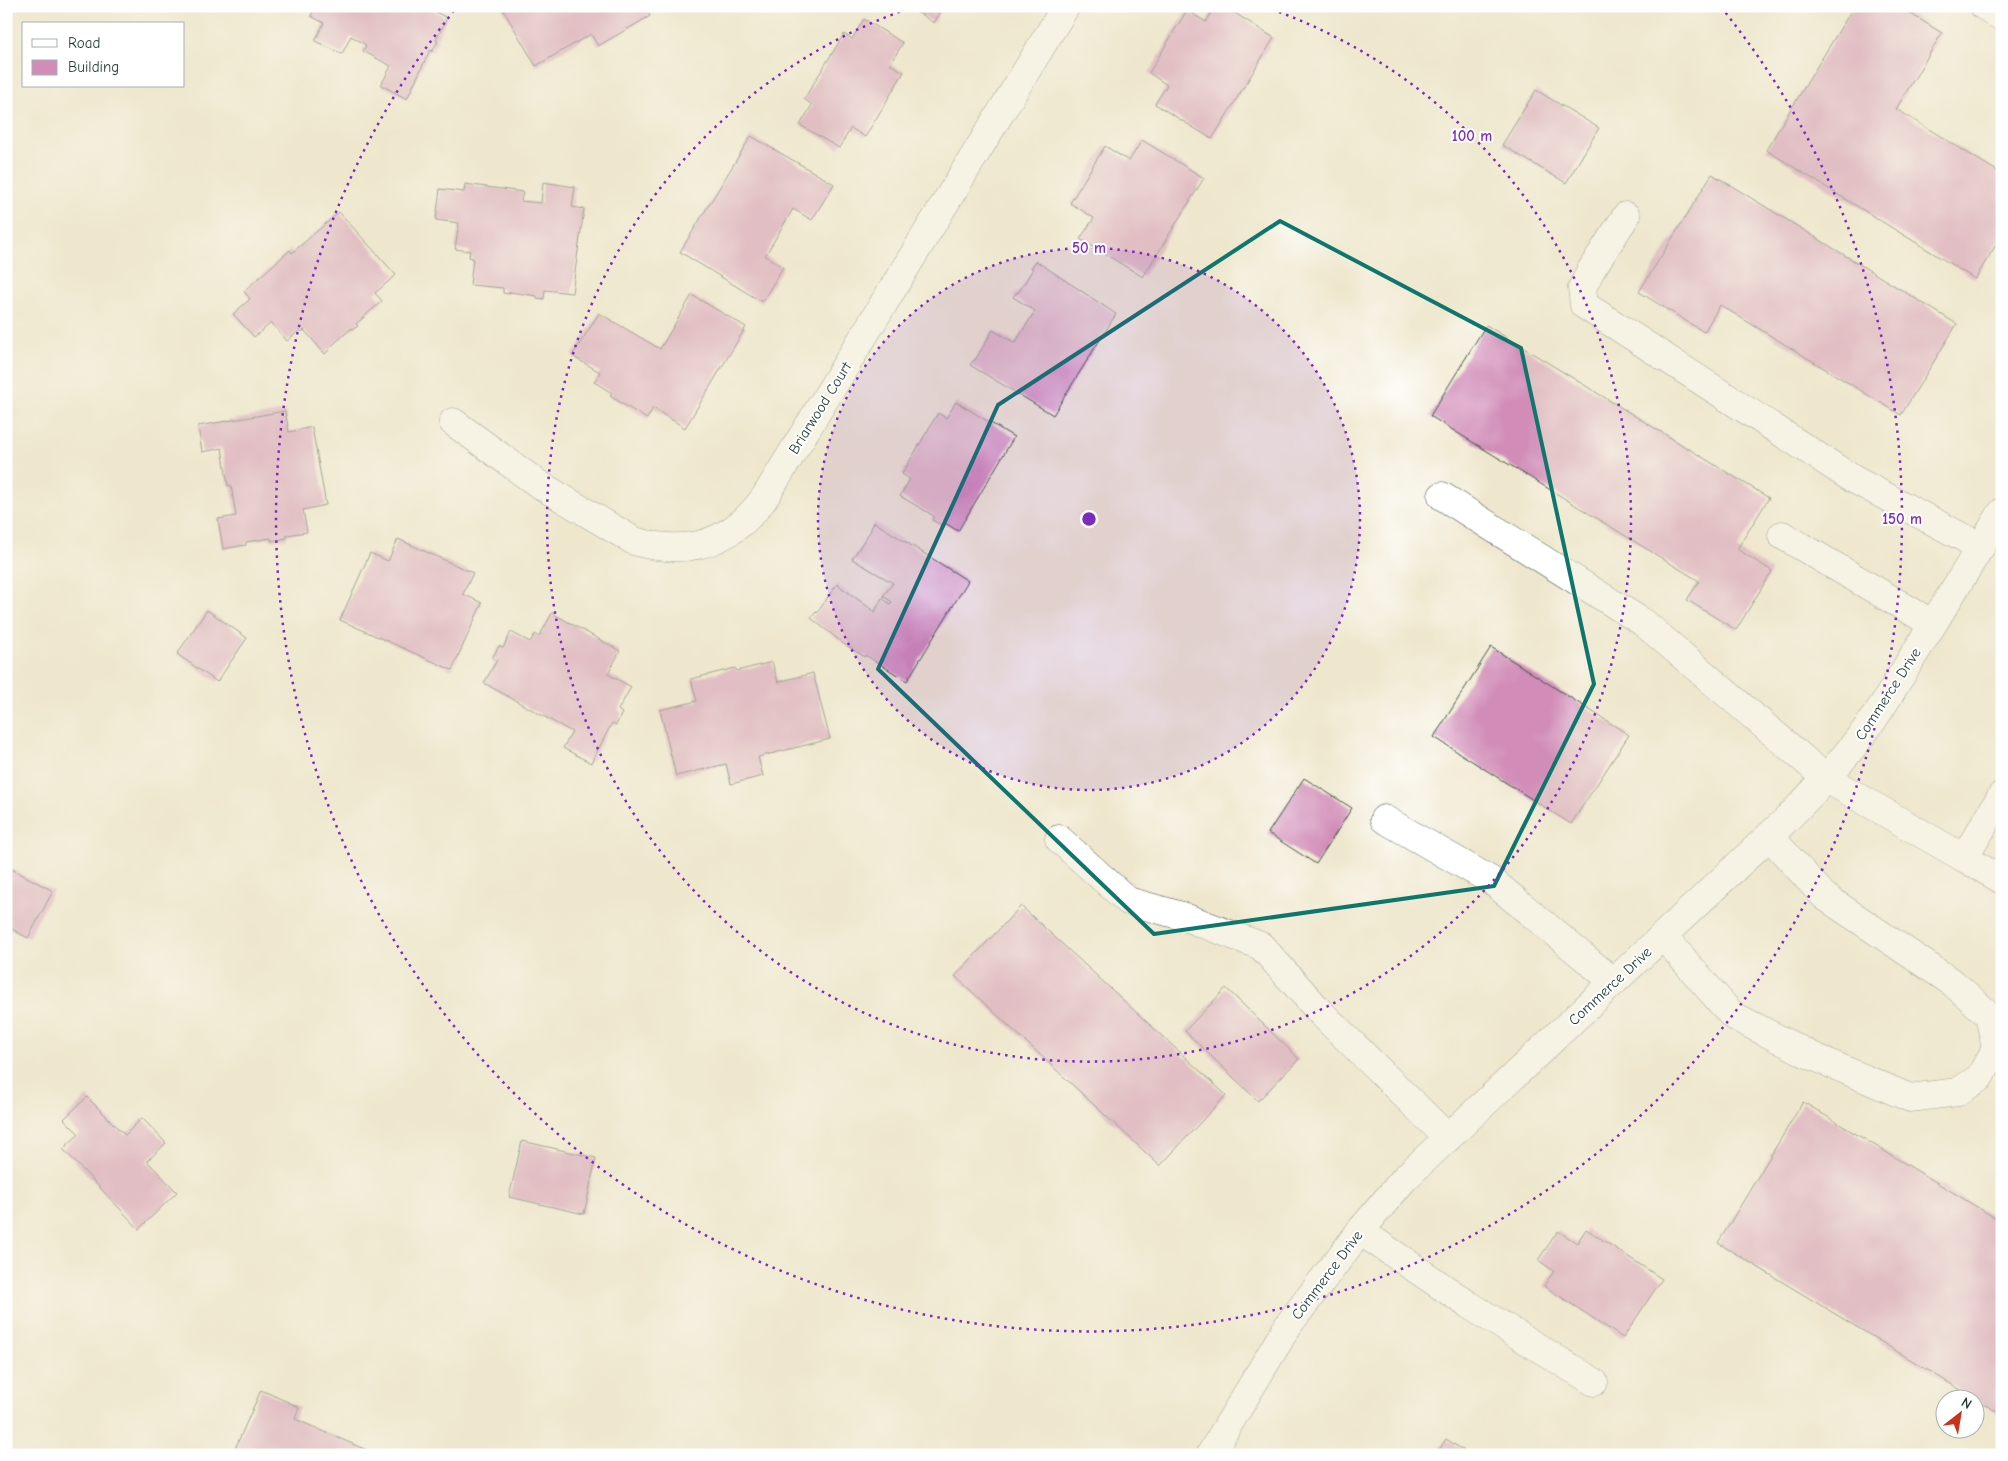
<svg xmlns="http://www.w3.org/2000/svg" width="2008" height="1461" font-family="'Comic Neue',sans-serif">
<rect width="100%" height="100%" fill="#fff"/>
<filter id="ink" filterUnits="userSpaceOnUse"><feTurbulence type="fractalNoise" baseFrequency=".02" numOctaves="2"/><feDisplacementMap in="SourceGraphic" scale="10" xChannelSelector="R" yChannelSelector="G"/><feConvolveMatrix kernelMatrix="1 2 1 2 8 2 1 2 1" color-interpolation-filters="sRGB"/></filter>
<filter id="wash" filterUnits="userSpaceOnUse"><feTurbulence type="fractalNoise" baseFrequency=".0096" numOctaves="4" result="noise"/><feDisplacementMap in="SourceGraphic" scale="20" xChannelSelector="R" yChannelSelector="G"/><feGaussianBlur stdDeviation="1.12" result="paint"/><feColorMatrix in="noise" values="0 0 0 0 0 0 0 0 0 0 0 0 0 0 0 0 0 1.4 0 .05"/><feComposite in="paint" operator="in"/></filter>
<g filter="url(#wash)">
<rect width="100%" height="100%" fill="#efe7cd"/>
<g id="blocks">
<g fill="#d18db8">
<polygon points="316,6 434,6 432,10 447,18 436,40 438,41 432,52 430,50 407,99 381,85 391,66 363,51 366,45 351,36 342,54 315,41 324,23 311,16"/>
<polygon points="501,6 644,6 650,16 598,46 591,34 536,66"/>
<polygon points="908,6 944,6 934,23"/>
<polygon points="1215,6 1224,6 1274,38 1212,139 1155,104 1167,85 1149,73 1187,10 1206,22"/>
<polygon points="1854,6 1898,6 1942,33 1896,109 2002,174 2002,235 1975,279 1766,150"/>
<polygon points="864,19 903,43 890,64 904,72 865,137 851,128 839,148 800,125 812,105 804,99 844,34 852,39"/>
<polygon points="1536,90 1599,128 1566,183 1502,145"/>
<polygon points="751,136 834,184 812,220 793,209 765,256 783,267 762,302 680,252"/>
<polygon points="1142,140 1204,178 1143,277 1080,239 1094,218 1070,203 1105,146 1129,161"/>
<polygon points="1712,174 1957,324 1901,415 1720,305 1704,332 1639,292"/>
<polygon points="543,182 575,187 572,207 584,209 572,293 545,290 544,299 537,298 537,296 510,292 508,294 503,293 503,288 470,285 473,258 469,257 470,251 455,249 459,223 436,220 440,189 464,192 465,184 523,192 521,201 541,203"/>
<polygon points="339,212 396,275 375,293 382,301 356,324 358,326 353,329 352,328 328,349 329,350 325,354 304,330 302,332 300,330 287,341 271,323 254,337 233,314 250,299 244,291 290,250 292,253"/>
<polygon points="1036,261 1116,314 1053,415 970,365 974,360 975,360 993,330 1015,343 1035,311 1013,297 1017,292 1018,293 1033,269 1031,268"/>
<polygon points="692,295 746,327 685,428 653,408 647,419 610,396 612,393 594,382 600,372 572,356 599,313 660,349"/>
<polygon points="1486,325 1769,498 1737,549 1772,571 1736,630 1687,600 1699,581 1430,416"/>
<polygon points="956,402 1014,437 958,531 945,523 943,526 932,520 934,516 900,496 910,479 902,474 938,413 946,418"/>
<polygon points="285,411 289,432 312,427 326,505 303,510 307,532 287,535 287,538 271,541 271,538 246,542 246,545 223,549 218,519 236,516 231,485 228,486 222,448 202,452 198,426"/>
<polygon points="874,522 968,581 907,681 865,655 865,657 844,644 811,618 816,612 817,613 837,584 875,612 882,598 890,604 892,602 883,596 893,583 852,559 871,530 871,528"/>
<polygon points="398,539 473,573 463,594 482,603 452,670 340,620 370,553 388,561"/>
<polygon points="207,610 247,638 217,682 177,654"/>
<polygon points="552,613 620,651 608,674 631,687 618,710 622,713 616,725 612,723 591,763 563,748 572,732 484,683 497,660 492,658 499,646 503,648 511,632 530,642 535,634 539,637"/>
<polygon points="1491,647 1629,735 1571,824 1434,737"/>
<polygon points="772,662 778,682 813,673 830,739 758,757 763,776 731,784 726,764 676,776 660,710 697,701 691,679 735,668 737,671"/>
<polygon points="1304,778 1352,808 1316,864 1268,833"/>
<polygon points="6,866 53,891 28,938 6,926"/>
<polygon points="1021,906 1226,1095 1160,1166 955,976"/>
<polygon points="1226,988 1299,1059 1258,1101 1185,1031"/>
<polygon points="87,1097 125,1135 142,1118 166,1143 147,1161 177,1192 139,1229 63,1149 79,1134 64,1119"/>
<polygon points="1803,1102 2002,1222 2002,1415 1718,1243"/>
<polygon points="522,1141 596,1158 584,1214 509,1197"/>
<polygon points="1586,1229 1662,1279 1623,1338 1544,1286 1554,1271 1538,1260 1558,1231 1577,1243"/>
<polygon points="261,1390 299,1407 295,1419 371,1452 370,1455 243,1455 234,1451"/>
<polygon points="1446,1439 1471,1455 1436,1455"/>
</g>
</g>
</g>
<g filter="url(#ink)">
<use href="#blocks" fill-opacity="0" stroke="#3e564b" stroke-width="1"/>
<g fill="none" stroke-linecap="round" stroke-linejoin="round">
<g stroke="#3e564b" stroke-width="29">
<g id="minor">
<polyline points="1984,6 2002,17"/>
<polyline points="1626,216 1591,270 1582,288 1584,305 1853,479 1981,547"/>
<path d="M453 422 537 483 634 541C689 557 732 543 765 497L1066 6"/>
<polyline points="1442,496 1644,623 1827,779 1964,858 2002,795"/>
<polyline points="1782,535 1933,624"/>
<polyline points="1384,819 1492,881 1614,982"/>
<polyline points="1059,839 1128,901 1182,916 1261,946 1322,1014 1448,1138"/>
<polyline points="1964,858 2002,880"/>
<polyline points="1663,936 1732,1015 1810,1055 1910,1098 1958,1092 1979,1078 1996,1049 1989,1015 1953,983 1824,896 1769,836"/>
<polyline points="1360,1231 1469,1305 1594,1382"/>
<path d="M1210 1455 1289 1324 1360 1231 1405 1178 1786 820C1822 784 1855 748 1883 705L2002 512"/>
</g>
</g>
<use href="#minor" stroke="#fff" stroke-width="28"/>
</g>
</g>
<path d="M0 0H2008V1461H0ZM1280 221 1521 348 1594 684 1494 886 1154 934 878 669 998 405Z" fill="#efe7cd" fill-opacity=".55" fill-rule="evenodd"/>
<path fill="none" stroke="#0f766e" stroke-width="4" stroke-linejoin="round" d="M1280 221 1521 348 1594 684 1494 886 1154 934 878 669 998 405Z"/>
<circle cx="1089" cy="519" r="271" fill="#7b2cbf" fill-opacity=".12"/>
<g fill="none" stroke="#7b2cbf" stroke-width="2.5" stroke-dasharray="2.5 5">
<circle cx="1089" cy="519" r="271"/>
<path d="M1265 7A542 542 0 1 1 913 7"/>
<path d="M1721 7A813 813 0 1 1 457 7"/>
</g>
<g text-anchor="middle" stroke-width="4" stroke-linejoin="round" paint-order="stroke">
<g font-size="15" fill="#1f3d34" stroke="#fff">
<text transform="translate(820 408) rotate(-58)" y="5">Briarwood Court</text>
<text transform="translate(1888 694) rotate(-57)" y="5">Commerce Drive</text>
<text transform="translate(1610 986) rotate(-43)" y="5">Commerce Drive</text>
<text transform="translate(1327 1275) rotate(-53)" y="5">Commerce Drive</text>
</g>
</g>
<circle cx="1089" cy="519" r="8" fill="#7b2cbf" stroke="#fff" stroke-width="2.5"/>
<g font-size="15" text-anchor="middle" font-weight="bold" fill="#7b2cbf" stroke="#fff" stroke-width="4" stroke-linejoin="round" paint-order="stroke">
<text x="1472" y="141">100 m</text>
<text x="1089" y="253">50 m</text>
<text x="1902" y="524">150 m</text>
</g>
<rect width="2008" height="1461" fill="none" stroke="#fff" stroke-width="25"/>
<rect x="22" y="22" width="162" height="65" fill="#ffffff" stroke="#a5b1ae"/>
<rect x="32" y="39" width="25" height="8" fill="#ffffff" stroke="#a5b1ae"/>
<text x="68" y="48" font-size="15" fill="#1f3d34">Road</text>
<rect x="32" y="60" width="25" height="15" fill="#d18db8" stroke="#a5b1ae"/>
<text x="68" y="72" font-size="15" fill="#1f3d34">Building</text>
<g transform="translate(1960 1414) rotate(31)"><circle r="24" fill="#ffffff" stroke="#a5b1ae"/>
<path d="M0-4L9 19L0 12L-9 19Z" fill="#c8321e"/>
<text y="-8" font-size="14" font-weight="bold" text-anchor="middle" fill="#1f3d34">N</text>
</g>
</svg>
